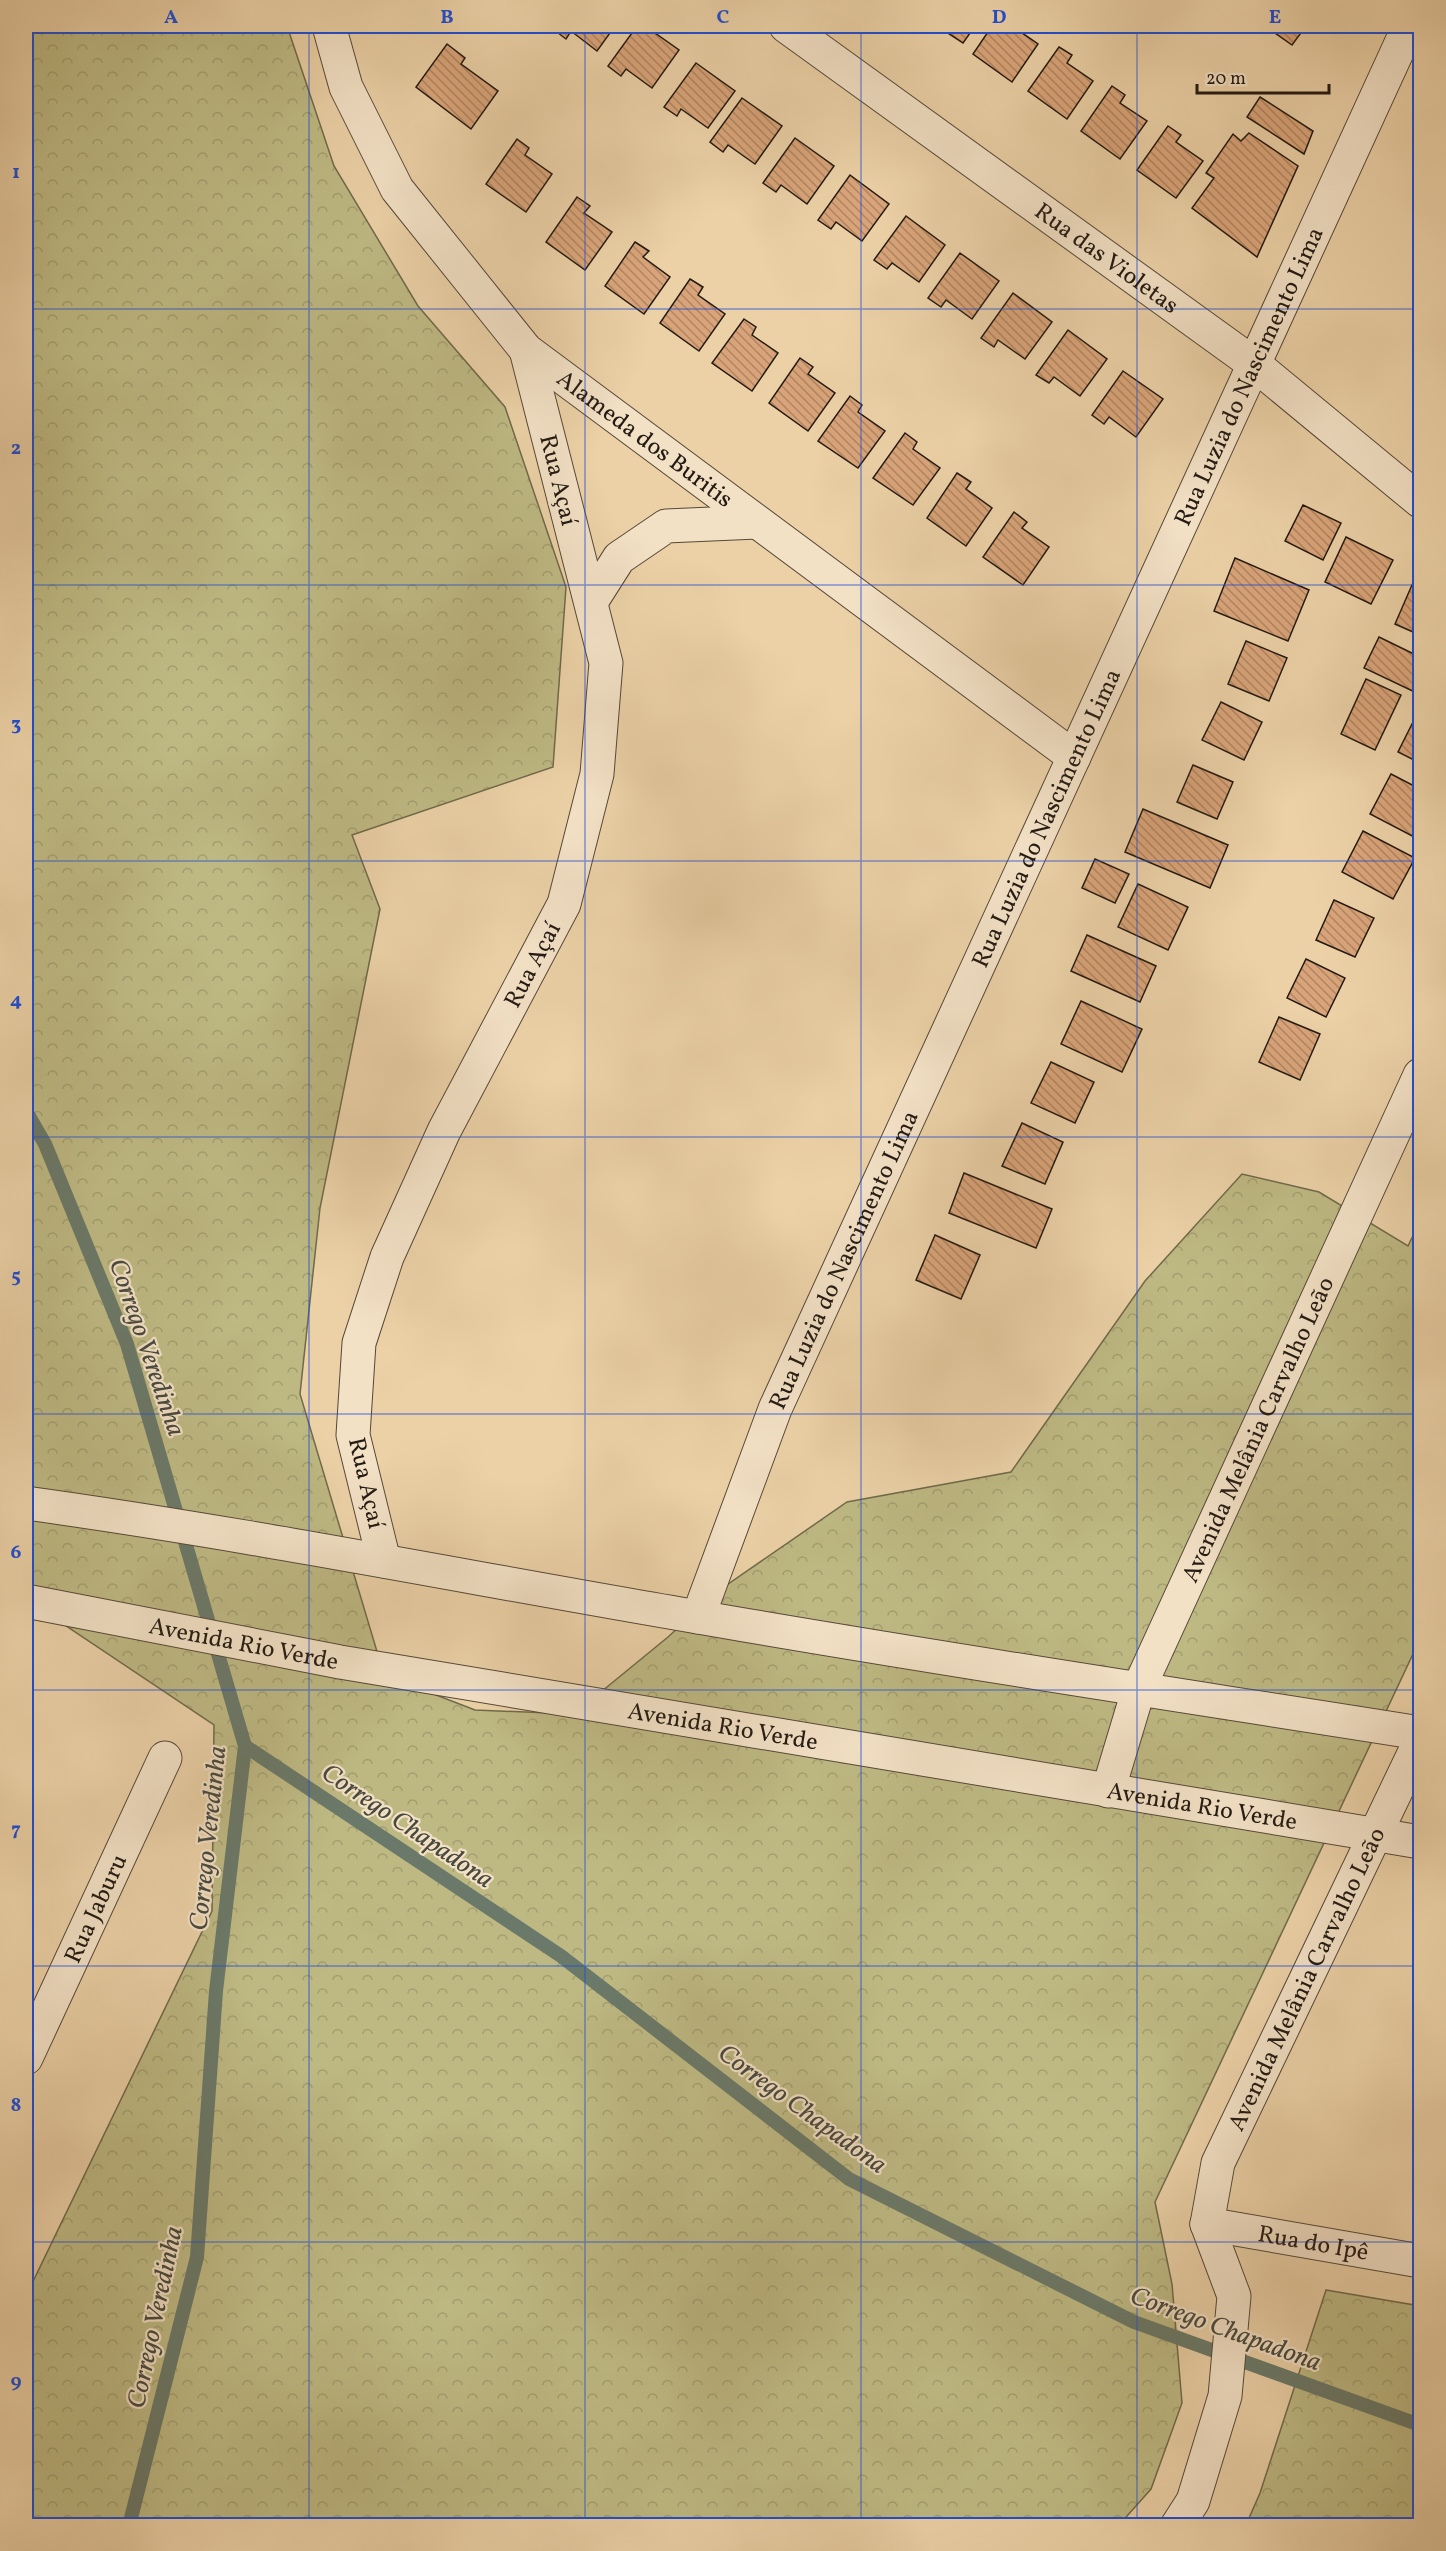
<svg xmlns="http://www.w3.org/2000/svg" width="1446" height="2551" font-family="Vollkorn,serif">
<defs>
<pattern id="forest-crowns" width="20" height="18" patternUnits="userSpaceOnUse" patternTransform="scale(1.5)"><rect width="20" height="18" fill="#beb983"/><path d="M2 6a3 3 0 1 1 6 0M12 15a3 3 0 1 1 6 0" fill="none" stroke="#a39e70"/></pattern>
<pattern id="building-back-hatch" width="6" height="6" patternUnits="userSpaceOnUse" patternTransform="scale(1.5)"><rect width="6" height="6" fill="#d9a479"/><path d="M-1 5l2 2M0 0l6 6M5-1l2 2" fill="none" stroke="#b08562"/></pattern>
</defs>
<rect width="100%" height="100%" fill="#ecd1a7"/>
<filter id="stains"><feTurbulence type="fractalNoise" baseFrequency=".00333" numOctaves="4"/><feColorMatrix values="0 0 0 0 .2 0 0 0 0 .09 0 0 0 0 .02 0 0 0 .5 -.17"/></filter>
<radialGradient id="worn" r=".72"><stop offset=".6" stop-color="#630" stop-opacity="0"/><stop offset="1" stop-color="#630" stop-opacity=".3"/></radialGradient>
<g fill="url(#forest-crowns)" stroke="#706a4b" stroke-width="1.5">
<polygon points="26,26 287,26 334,166 418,306 505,407 566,587 553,767 352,835 380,909 320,1208 300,1394 384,1675 475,1710 574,1714 668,1637 718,1591 847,1502 1011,1472 1145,1281 1242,1174 1319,1192 1408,1246 1420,1221 1420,1639 1155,2202 1172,2284 1182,2403 1151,2489 1119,2525 26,2525 26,2296 212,1911 214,1725 26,1599"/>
<polygon points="1326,2290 1420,2306 1420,2525 1246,2525 1260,2493"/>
</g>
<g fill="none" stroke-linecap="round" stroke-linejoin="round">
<g stroke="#6a7969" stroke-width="14">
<polyline points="26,1111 45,1144 127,1344 245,1746 216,1991 197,2257 129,2526"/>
<polyline points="245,1746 561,1956 849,2179 1134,2322 1420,2425"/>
</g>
</g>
<g fill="url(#building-back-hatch)" stroke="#231a13" stroke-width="1.5">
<polygon points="556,26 615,26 597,51 571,31 566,39 553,29"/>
<polygon points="637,26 645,26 679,50 652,88 626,69 621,76 608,66"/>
<polygon points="937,26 975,26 963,43"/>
<polygon points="992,26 1012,26 1038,44 1012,82 973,54"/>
<polygon points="1250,26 1306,26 1292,45 1265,26 1260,33"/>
<polygon points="447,44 465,58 461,64 498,91 471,129 416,87"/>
<polygon points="1059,47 1072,55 1067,63 1093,81 1067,119 1028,91"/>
<polygon points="696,63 735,91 708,128 681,109 677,116 664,107"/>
<polygon points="1112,86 1125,95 1120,103 1147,121 1120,159 1081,131"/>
<polygon points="1260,97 1313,131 1304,154 1247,117"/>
<polygon points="742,98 782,126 755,164 728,145 723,152 710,142"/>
<polygon points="1168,126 1181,135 1176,142 1203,161 1176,198 1137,170"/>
<polygon points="1249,133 1298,166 1257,257 1192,208 1214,178 1206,173 1233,134 1241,141"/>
<polygon points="795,138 834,166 807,204 781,185 776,192 763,183"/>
<polygon points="517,139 529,148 525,155 552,174 526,212 486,184"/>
<polygon points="850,175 889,204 862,241 836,222 831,229 818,220"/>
<polygon points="577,197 590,206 584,213 612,232 585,270 546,242"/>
<polygon points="906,216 945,245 919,282 892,263 887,269 874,260"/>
<polygon points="635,242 649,251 643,257 670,277 644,314 605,286"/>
<polygon points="960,253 999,281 972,319 946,300 941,307 928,298"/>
<polygon points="690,279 703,287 698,295 725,314 699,351 660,323"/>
<polygon points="1013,293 1052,322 1025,359 998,340 994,347 981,338"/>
<polygon points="744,319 756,327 752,335 778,353 752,391 712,363"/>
<polygon points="1068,330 1107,359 1080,396 1054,377 1049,383 1036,375"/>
<polygon points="800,358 813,367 808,374 835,393 808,431 769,403"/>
<polygon points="1123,371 1163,399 1136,437 1109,417 1104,424 1092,415"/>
<polygon points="850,396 862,405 858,412 885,431 858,468 818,441"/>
<polygon points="905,433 917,442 913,449 940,468 913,505 873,478"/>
<polygon points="957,473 971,482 966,489 992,508 966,546 927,518"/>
<polygon points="1303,505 1341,523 1323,560 1285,541"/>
<polygon points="1014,512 1027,522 1022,528 1049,547 1023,585 983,557"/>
<polygon points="1346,537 1393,560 1371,604 1325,582"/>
<polygon points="1235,558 1309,590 1288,641 1214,611"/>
<polygon points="1415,578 1420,581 1420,635 1395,624"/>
<polygon points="1379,637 1420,657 1419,694 1364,668"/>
<polygon points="1246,641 1287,658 1269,701 1228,684"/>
<polygon points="1366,679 1401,695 1375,750 1341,734"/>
<polygon points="1221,702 1262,722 1244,760 1202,740"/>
<polygon points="1418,712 1420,713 1420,763 1398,752"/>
<polygon points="1193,765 1233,782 1217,819 1177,802"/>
<polygon points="1391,774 1420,789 1420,840 1370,814"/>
<polygon points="1143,809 1228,845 1210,888 1125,852"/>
<polygon points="1363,831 1415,858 1393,899 1342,872"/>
<polygon points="1095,859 1129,874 1115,903 1082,888"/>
<polygon points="1138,884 1188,907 1168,950 1118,927"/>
<polygon points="1334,900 1374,918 1355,957 1316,940"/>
<polygon points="1087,935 1156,966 1140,1002 1071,971"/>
<polygon points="1306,959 1345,978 1326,1017 1287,998"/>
<polygon points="1081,1001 1142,1029 1122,1072 1061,1044"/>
<polygon points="1279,1017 1320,1034 1300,1080 1259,1062"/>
<polygon points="1051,1062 1094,1082 1075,1123 1031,1103"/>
<polygon points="1022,1123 1063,1142 1045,1184 1002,1166"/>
<polygon points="964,1173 1052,1209 1036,1248 949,1213"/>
<polygon points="935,1235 980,1255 961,1299 916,1280"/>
</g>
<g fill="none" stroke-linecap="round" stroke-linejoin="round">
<g stroke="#554838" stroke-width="35">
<g id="street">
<path id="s1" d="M329 26 346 87 397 189 526 350 1074 757"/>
<path id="s2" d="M786 26 1254 364 1420 501"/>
<polyline points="591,602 619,558 666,526 757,522"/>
<path d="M26 1503C251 1534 474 1579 698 1617 938 1659 1180 1695 1420 1733"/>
<path id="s3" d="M384 1561 353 1435 359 1343 387 1257 444 1131 564 904 597 774 606 663 526 350"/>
<path id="s4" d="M26 1601 340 1662 1420 1842"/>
<path id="s5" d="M698 1617 775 1409 1409 26"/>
<path id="s6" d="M1108 1791 1139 1688 1420 1075"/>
<path id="s7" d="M26 2058 165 1758"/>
<path id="s8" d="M1207 2224 1218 2163 1420 1741"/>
<path id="s9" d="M1207 2224 1420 2261"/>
<polyline points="1177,2526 1193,2501 1225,2396 1234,2296 1207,2224"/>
</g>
</g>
<use href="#street" stroke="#f3e1c6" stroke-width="33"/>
</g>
<path fill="none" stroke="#1d4ed8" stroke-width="1.5" stroke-opacity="0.55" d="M309 26V2526M585 26V2526M861 26V2526M1137 26V2526M26 309H1420M26 585H1420M26 861H1420M26 1137H1420M26 1414H1420M26 1690H1420M26 1966H1420M26 2242H1420"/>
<g text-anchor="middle" stroke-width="4.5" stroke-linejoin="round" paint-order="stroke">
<g font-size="24" fill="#231a13" stroke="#f3e1c6">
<text dy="8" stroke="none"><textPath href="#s2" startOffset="396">Rua das Violetas</textPath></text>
<text dy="8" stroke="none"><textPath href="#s5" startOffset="1358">Rua Luzia do Nascimento Lima</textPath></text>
<text dy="8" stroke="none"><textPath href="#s1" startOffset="532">Alameda dos Buritis</textPath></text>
<text transform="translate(559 480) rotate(76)" y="8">Rua Açaí</text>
<text dy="8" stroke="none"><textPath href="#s5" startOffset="872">Rua Luzia do Nascimento Lima</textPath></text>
<text dy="8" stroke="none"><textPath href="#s3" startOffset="639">Rua Açaí</textPath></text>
<text dy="8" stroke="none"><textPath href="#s5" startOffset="386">Rua Luzia do Nascimento Lima</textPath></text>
<text dy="8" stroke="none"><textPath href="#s6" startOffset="392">Avenida Melânia Carvalho Leão</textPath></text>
<text transform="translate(367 1483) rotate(77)" y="8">Rua Açaí</text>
<text dy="8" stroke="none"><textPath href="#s4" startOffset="222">Avenida Rio Verde</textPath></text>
<text dy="8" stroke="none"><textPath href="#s4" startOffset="708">Avenida Rio Verde</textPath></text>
<text dy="8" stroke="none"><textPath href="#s4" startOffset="1194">Avenida Rio Verde</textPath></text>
<text dy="8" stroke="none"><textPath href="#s7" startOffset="165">Rua Jaburu</textPath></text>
<text dy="8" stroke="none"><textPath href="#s8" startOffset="266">Avenida Melânia Carvalho Leão</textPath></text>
<text dy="8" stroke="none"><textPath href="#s9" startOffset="108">Rua do Ipê</textPath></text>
</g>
<g font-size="26" font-style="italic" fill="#47493e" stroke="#f3e1c6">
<text transform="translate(148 1347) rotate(71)" y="9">Corrego Veredinha</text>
<text transform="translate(408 1825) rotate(34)" y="9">Corrego Chapadona</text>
<text transform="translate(207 1838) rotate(-84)" y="9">Corrego Veredinha</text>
<text transform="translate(803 2108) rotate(36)" y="9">Corrego Chapadona</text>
<text transform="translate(154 2317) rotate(-78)" y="9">Corrego Veredinha</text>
<text transform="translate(1226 2328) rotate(20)" y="9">Corrego Chapadona</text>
</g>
</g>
<rect width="1446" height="2551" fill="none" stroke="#ecd1a7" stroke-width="66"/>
<path d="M1197 84v9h132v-9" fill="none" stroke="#231a13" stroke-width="3"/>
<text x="1206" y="84" font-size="18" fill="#231a13" stroke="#f3e1c6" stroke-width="4.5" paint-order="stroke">20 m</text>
<rect x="33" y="33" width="1380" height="2485" fill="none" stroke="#1d4ed8" stroke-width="2"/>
<g font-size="20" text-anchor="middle" font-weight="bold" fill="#1d4ed8">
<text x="171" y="23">A</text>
<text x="447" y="23">B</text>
<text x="723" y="23">C</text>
<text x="999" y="23">D</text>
<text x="1275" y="23">E</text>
<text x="16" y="178">1</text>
<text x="16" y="454">2</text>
<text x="16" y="730">3</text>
<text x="16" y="1006">4</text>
<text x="16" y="1282">5</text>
<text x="16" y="1558">6</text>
<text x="16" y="1835">7</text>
<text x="16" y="2111">8</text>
<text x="16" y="2387">9</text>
</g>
<rect width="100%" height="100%" filter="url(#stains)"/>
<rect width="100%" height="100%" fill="url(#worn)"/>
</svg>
